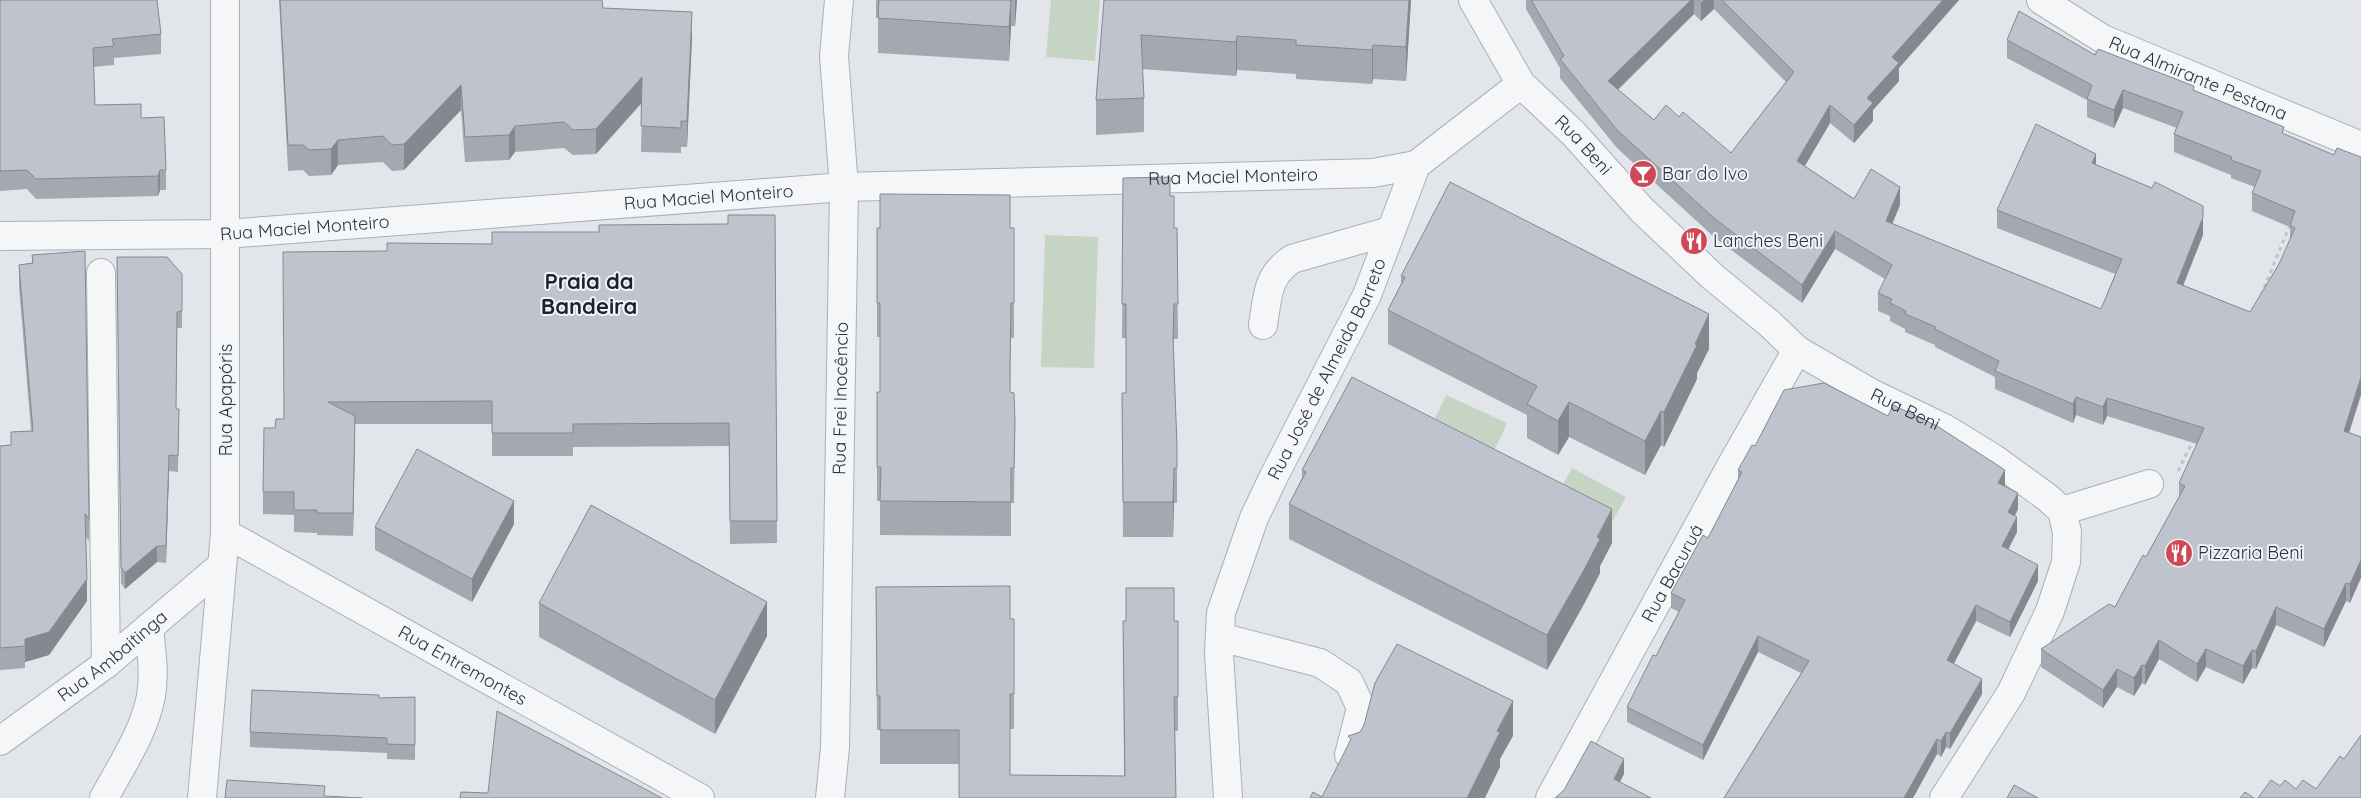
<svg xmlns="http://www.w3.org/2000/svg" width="2361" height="798" font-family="Quicksand,sans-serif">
<rect width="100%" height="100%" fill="#e2e5ea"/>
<g fill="#c6d4c3">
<polygon points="1051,0 1100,0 1095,61 1046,57"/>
<polygon points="1045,235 1098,237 1094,368 1041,367"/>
<polygon points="1446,395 1507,423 1491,458 1430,430"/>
<polygon points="1572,468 1626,497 1608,529 1555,499"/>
</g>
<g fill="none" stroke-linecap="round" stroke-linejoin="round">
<g stroke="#abafb8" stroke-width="30">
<g id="minor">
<path id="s1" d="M1473 0 1521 84 1574 134 1642 210 1713 277 1770 324 1797 350 1871 393 1944 428 1993 458 2048 498 2062 511 2067 532 2066 562 2050 611 2011 693 1944 798"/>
<path id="s2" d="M2041 0 2103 39 2361 146"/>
<path id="s3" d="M0 236 226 234 844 187 1373 173 1416 165"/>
<polyline points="101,273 106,664"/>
<path d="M1263 325C1268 296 1266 277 1292 259L1390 231"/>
<polyline points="2062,511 2149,484"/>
<path id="s4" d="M225 533 700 798"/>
<polyline points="1220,637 1320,663 1349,682 1361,708 1349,755"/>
<path id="s5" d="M0 741 106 664 221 566"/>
<path d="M104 798C121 766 144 733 151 696 155 673 151 650 149 627"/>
<polyline points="202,798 225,533 225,0"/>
<path id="s6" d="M830 798 835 747 844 187 834 56 839 0"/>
<path id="s7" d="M1228 798 1219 653 1221 613 1254 518 1274 476 1367 295 1416 165 1521 84"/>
<path id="s8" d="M1550 798 1731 466 1797 350"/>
</g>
</g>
<g stroke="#c0c3c9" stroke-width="3" stroke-dasharray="4 4" stroke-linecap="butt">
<polyline points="2261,295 2290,225"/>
<polyline points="2178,471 2194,439"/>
</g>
<use href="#minor" stroke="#f5f6f8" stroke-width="28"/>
</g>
<g fill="#a4a8b0" fill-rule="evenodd">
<polygon points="0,0 161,34 161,54 114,58 114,65 93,67 95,105 141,118 166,170 166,190 160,190 158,196 36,199 27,189 0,191"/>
<polygon points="279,0 602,0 603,8 692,38 687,147 681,147 681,153 641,152 642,103 596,154 573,155 564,148 515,152 509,160 465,162 461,110 404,170 392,171 383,162 338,165 331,175 309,176 303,170 288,171"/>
<polygon points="876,0 1017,0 1015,26 1011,26 1009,61 878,53 878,18 876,18"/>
<polygon points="1104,0 1411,0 1406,81 1373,79 1372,84 1296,79 1296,74 1237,70 1236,76 1142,69 1144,98 1144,132 1096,135 1096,100"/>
<path d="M1526 0H1959L1899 68V81L1873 110V121L1854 143 1830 123 1805 166 1854 199 1900 205 1892 224 2101 309 2115 274 1997 228V210L2096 165 2203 235 2183 285 2250 312 2279 264 2290 240V227L2252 211V193L2255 187 2231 178V175L2174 152V134L2177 128 2123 108 2114 128 2087 117V100L2007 58V40L2095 55 2194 90 2284 134 2349 432 2361 437 2350 603 2346 601 2324 647 2276 625 2256 669 2252 668 2243 684 2206 667 2197 682 2159 659 2145 685 2142 683 2134 696 2117 687 2103 708 2041 667V649L2115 607 2146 557 2179 497V483L2197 444 2107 416 2103 425 2076 415 2073 423 1995 389V377L1935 347V345L1905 332V329L1890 321V316L1878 311V293L1885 279 1835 249 1802 303 1714 237 1617 148 1560 78V68L1526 9ZM1714 9 1786 82 1731 153 1679 117 1654 120 1618 90 1694 14 1701 21Z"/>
<polygon points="1123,178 1170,196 1174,228 1177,228 1178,339 1174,339 1173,347 1177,446 1177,503 1174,503 1173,537 1123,537 1122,393 1126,393 1126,338 1122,338"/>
<polygon points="775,215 777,543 730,544 729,446 573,447 573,456 492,456 492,424 355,424 353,536 317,535 317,533 294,532 294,515 263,514 263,492 275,428 284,419 387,251 492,244 599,232 728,224"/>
<polygon points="877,228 1010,228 1014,281 1014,338 1011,338 1010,392 1015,421 1014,503 1011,503 1011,536 880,535 880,501 877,501 877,392 880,392 880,337 877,337"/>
<polygon points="32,255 89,519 89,541 86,537 87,601 49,655 25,662 25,668 0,670 0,446 11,445 11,432 31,431 19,287 19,265 32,263"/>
<polygon points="117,257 182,274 182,328 177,328 176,409 179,409 178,472 169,471 166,563 157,562 125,589 121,583"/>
<polygon points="1401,276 1709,349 1697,373 1697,379 1664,447 1661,445 1645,475 1569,437 1558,455 1527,438 1527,415 1388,344 1388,310 1401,284"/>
<polygon points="1755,446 2005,486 2018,509 2015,516 2017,532 2008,549 2038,581 2010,637 1976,621 1954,664 1982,694 1950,749 1946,747 1941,757 1937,754 1913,798 1724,798 1801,673 1758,652 1703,760 1627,722 1627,707 1656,656 1679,612 1671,608 1671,593 1708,538 1738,480 1738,470"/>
<polygon points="1302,470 1612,543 1600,566 1600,573 1584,604 1547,670 1289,539 1289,504 1302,478"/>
<polygon points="514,524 472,602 375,550 375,527"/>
<polygon points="876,587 1010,619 1014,665 1014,729 1010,729 1010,775 1124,776 1123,621 1178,621 1178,731 1175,731 1176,798 959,798 959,764 880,764 880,730 877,730"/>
<polygon points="539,603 767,636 715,734 539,637"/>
<polygon points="415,697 415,760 387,759 387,753 250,747 250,732 379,698"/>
</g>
<g fill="#868890">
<polygon points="1011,0 1011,26 1009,61 1009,27"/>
<polygon points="1015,0 1017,0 1015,26"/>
<polygon points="1409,0 1411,0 1406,81 1406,47"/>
<polygon points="1691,0 1694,0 1694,14 1608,99 1608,81"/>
<polygon points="1704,0 1714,0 1714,9 1701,21 1701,3"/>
<polygon points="1943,0 1959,0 1899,68 1899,81 1873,110 1873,121 1854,143 1854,125 1867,98 1892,57"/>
<polygon points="692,12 692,38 687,147 687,121"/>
<polygon points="1237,36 1237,70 1236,76 1236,42"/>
<polygon points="1373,45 1373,79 1372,84 1372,50"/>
<polygon points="642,77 642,102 596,154 596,129"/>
<polygon points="461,85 461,110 404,170 404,144"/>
<polygon points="2123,90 2123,108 2114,128 2114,110"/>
<polygon points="1830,105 1830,123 1797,179 1797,161"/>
<polygon points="515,126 515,152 509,160 509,135"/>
<polygon points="338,140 338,165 331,175 331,149"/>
<polygon points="2096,154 2096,172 2092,163"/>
<polygon points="160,170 160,190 158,196 158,176"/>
<polygon points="1900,187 1900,205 1886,239 1886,221"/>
<polygon points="2203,217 2203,235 2177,301 2177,283"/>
<polygon points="1835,231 1835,249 1802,303 1802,285"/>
<polygon points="1709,314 1709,349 1697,373 1697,379 1664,447 1664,412 1695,344"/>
<polygon points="2361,377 2361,395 2344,449 2344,431"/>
<polygon points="2076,397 2076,415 2073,423 2073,404"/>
<polygon points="2107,398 2107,416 2103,425 2103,407"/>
<polygon points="1569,402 1569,437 1558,455 1558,421"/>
<polygon points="1661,411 1661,445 1645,475 1645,441"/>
<polygon points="355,416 355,439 353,536 353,513"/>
<polygon points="169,455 169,471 166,563 166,546"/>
<polygon points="1174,468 1174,503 1173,537 1173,502"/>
<polygon points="2005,470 2005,486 1998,483"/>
<polygon points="2018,493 2018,509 2008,528 2008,512"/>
<polygon points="514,501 514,524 472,602 472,579"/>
<polygon points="1612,509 1612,543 1600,566 1600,573 1584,604 1547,670 1547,635"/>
<polygon points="2017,517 2017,532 2002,562 2002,546"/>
<polygon points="157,546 157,562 125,589 125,573"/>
<polygon points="2361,560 2361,578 2350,603 2350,584"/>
<polygon points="2038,565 2038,581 2010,637 2010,622"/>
<polygon points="87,579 87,601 49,655 25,662 25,639"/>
<polygon points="2346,583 2346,601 2324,647 2324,629"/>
<polygon points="767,602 767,636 715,734 715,700"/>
<polygon points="1976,605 1976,621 1947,676 1947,660"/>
<polygon points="2276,607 2276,625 2256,669 2256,651"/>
<polygon points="1758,636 1758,652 1703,760 1703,745"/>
<polygon points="2159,640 2159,659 2145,685 2145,666"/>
<polygon points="2206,649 2206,667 2197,682 2197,664"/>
<polygon points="2252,650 2252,668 2243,684 2243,666"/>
<polygon points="2142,665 2142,683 2134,696 2134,678"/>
<polygon points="2117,669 2117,687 2103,708 2103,690"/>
<polygon points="1982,679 1982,694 1950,749 1950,733"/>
<polygon points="1513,701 1513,736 1500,759 1500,767 1485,798 1467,798 1497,731"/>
<polygon points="1946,732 1946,747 1941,757 1941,741"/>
<polygon points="1937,739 1937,754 1913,798 1904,798"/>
<polygon points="1624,759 1624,774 1614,794 1614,779"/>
</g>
<g fill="#bfc3cd" stroke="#868890">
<polygon points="0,0 157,0 161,34 112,39 114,46 93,48 95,105 141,104 141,118 164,117 166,170 160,170 158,176 36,179 27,170 0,171"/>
<polygon points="280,0 602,0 603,8 692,12 687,121 681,121 681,128 641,126 642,77 596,129 573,130 564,122 515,126 509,135 465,137 461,85 404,144 392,145 383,136 338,140 331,149 309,150 303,145 288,145"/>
<polygon points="879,0 1011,0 1009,27 878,18"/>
<polygon points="1104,0 1409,0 1406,47 1373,45 1372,50 1296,45 1296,40 1237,36 1236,42 1141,35 1144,98 1096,100"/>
<polygon points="1531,0 1691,0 1608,81 1654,120 1666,105 1679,117 1683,112 1731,153 1794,72 1722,0 1943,0 1892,57 1899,63 1867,98 1873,103 1854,125 1830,105 1797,161 1854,199 1871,169 1900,187 1886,221 2101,309 2122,259 1997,210 2036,124 2096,154 2092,163 2152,188 2155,182 2203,206 2203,217 2177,283 2250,312 2279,264 2295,228 2290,225 2295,211 2252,193 2261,171 2231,160 2232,157 2174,134 2183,112 2123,90 2114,110 2087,99 2092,85 2007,40 2019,11 2095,55 2098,49 2194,86 2193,90 2284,127 2282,133 2334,155 2337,148 2361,157 2361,377 2344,431 2361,437 2361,560 2350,584 2346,583 2324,629 2276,607 2256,651 2252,650 2243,666 2206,649 2197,664 2159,640 2145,666 2142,665 2134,678 2117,669 2103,690 2041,649 2109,604 2115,607 2143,555 2146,557 2185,486 2179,483 2204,428 2107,398 2103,407 2076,397 2073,404 1995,371 1999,361 1935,329 1936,327 1905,314 1906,311 1890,303 1892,299 1878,293 1892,265 1835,231 1802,285 1714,218 1617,130 1560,59 1564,56"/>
<polygon points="1698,0 1704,0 1701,3"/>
<polygon points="1170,177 1170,196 1174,196 1174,228 1177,228 1178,304 1174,304 1173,338 1177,446 1177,468 1174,468 1173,502 1123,502 1122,393 1126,393 1126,304 1122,304 1123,178"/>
<polygon points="1450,182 1709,314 1695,344 1697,345 1664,412 1661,411 1645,441 1569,402 1558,421 1527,404 1537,386 1388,310 1405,277 1401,276"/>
<polygon points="880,194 1010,195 1010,228 1014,228 1014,303 1011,303 1010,360 1010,392 1014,393 1015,421 1014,468 1011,468 1011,502 880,501 881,467 877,467 877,392 880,392 880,303 877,303 877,228 880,228"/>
<polygon points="728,215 775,215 777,521 730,521 729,423 573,424 573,433 492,433 492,401 328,402 355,416 353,513 317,513 317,510 294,510 294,492 263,492 264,428 275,428 276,419 284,419 283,252 387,251 387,243 492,244 492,232 599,232 599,225 728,224"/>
<polygon points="85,251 89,519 85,514 87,579 49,632 25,639 25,646 0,648 0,446 11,445 11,432 33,431 19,265 33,263 32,255"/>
<polygon points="117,257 167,257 182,274 182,311 177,312 176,409 179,409 178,456 169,455 166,546 157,546 125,573 121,567"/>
<polygon points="1352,377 1612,509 1597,537 1600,539 1584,570 1547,635 1289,504 1306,472 1302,470"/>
<polygon points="1824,383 1888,416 1893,405 1937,426 2005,470 1998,483 2018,493 2008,512 2017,517 2002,546 2038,565 2010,622 1976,605 1947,660 1982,679 1950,733 1946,732 1941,741 1937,739 1904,798 1724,798 1809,661 1758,636 1703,745 1627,707 1653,655 1656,656 1685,600 1671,593 1703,535 1708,538 1742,472 1738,470 1752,445 1755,446 1784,390"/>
<polygon points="417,449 514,501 472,579 375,527"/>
<polygon points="591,505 767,602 715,700 539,603"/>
<polygon points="1010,586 1010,619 1014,619 1014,694 1010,694 1010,775 1125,776 1123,621 1126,621 1126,588 1174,588 1174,621 1178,621 1178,697 1174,697 1176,798 959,798 959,730 880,730 880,696 877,696 876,587"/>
<polygon points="1397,644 1513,701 1497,731 1500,732 1467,798 1310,798 1313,792 1322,797 1351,739 1348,736 1360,732 1364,725 1375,683"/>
<polygon points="252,690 379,695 379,698 415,697 415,745 387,744 387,738 250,732"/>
<polygon points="497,711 662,798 460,798 461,792 488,793"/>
<polygon points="2361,735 2361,798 2258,798 2271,780 2280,786 2285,780 2296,789 2303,780 2316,789 2340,756 2344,759"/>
<polygon points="1591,741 1624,759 1614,779 1651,798 1555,798 1564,790"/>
<polygon points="227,780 325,786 324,796 362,798 225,798"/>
<polygon points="2014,785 2038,798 2007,798"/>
<polygon points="2245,792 2254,798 2240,798"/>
</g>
<defs>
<g id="bar-disc" transform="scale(1.4375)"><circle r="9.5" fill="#cd4955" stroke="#f1f4f7"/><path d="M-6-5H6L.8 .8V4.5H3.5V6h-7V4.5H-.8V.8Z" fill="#fff"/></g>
<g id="restaurant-disc" transform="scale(1.4375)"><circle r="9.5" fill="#cd4955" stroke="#f1f4f7"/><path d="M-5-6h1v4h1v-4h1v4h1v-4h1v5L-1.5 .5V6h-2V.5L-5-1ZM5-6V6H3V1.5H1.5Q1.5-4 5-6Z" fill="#fff"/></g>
</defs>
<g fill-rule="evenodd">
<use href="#bar-disc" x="1643" y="174"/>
<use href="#restaurant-disc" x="1694" y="241"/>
<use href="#restaurant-disc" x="2179" y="553"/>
</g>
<g text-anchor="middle" stroke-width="4" stroke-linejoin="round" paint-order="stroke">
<g font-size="18" fill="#2a3142" stroke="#f1f4f7">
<text dy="6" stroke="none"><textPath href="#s2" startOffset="176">Rua Almirante Pestana</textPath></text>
<text dy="6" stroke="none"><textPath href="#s1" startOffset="184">Rua Beni</textPath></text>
<text dy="6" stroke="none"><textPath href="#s3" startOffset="1235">Rua Maciel Monteiro</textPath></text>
<text dy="6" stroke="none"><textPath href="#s3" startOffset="710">Rua Maciel Monteiro</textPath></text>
<text dy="6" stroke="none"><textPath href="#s3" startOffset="305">Rua Maciel Monteiro</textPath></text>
<text dy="6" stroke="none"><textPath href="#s7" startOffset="452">Rua José de Almeida Barreto</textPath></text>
<text dy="6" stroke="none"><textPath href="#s6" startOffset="400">Rua Frei Inocêncio</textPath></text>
<text transform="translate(226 400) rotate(-90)" y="6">Rua Apapóris</text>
<text dy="6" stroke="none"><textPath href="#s1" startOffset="604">Rua Beni</textPath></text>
<text dy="6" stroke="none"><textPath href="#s8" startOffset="256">Rua Bacuruá</textPath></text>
<text dy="6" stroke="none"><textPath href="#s5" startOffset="141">Rua Ambaitinga</textPath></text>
<text dy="6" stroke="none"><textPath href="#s4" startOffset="272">Rua Entremontes</textPath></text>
</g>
<g font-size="18" fill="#2a3142" stroke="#f1f4f7" text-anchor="start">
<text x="1662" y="180">Bar do Ivo</text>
<text x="1713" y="247">Lanches Beni</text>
<text x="2198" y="559">Pizzaria Beni</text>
</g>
<g font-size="22" font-weight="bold" fill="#1c2233" stroke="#f1f4f7">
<text x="589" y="289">Praia da<tspan x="589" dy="25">Bandeira</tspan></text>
</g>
</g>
</svg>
